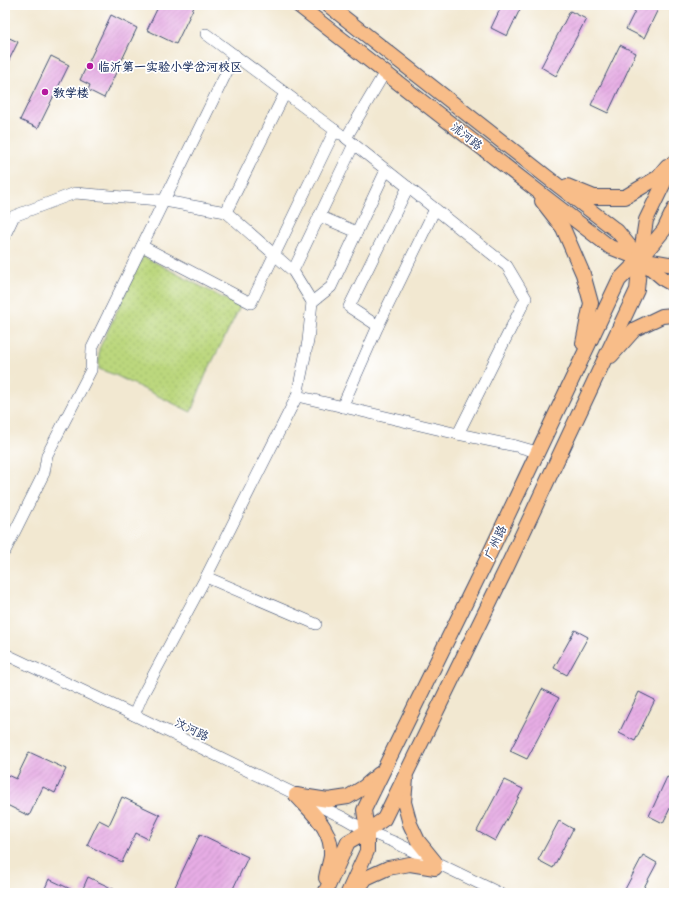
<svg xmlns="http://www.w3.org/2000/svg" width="679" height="898" font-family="Delius,'LXGW WenKai TC',sans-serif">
  <defs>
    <pattern id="park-dots" width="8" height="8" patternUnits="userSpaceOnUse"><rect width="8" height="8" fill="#bbd77d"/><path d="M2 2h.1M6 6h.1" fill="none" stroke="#a0b96e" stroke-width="1.8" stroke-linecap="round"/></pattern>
    <pattern id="building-hatch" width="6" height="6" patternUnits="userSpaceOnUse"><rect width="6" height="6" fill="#e6ace4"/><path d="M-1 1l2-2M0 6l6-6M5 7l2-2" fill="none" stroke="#c594c6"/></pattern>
  </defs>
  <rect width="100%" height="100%" fill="#fff"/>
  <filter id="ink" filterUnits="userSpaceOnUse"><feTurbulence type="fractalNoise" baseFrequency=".025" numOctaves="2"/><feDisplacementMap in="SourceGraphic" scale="8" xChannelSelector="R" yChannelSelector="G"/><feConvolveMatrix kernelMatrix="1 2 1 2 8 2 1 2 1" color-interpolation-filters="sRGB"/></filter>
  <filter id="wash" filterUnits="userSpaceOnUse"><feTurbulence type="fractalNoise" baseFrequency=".012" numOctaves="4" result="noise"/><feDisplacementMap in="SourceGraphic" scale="16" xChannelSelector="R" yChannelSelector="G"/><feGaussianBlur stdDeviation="0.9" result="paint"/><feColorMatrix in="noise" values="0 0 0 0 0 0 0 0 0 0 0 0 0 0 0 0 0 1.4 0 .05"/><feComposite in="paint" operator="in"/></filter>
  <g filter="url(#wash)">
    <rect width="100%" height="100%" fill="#f2e8d1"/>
    <path fill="url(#park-dots)" stroke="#6b836e" d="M143,256L240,307L206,374L191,412L115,375L99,369V349Z"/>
    <g id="blocks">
      <g fill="url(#building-hatch)">
        <path d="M159,5H195L176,44L147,30Z"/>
        <path d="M502,5H522L507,36L491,28Z"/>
        <path d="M638,5H660L644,38L626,29Z"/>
        <path d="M570,11L586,19L556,76L541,67Z"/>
        <path d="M111,15L137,28L104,98L88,90L90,85L80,80Z"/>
        <path d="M5,36L18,42L5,68Z"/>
        <path d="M620,45L636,53L608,113L591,105Z"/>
        <path d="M51,56L69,65L38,128L20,120Z"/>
        <path d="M575,630L588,637L567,675L554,668Z"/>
        <path d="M542,689L559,698L527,759L510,751Z"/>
        <path d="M639,692L655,700L635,741L619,733Z"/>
        <path d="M29,752L66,769L55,793L43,787L29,816L5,804V774L16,779Z"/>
        <path d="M667,777L674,780V800L663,823L649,816Z"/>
        <path d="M504,780L523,789L495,841L477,831Z"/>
        <path d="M122,797L160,815L148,839L136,833L122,862L87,845L99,820L109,825Z"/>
        <path d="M559,821L573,829L553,868L538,860Z"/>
        <path d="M200,834L248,857L231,893H172Z"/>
        <path d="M643,855L657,863L641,893H623Z"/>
        <path d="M88,877L122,893H81Z"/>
        <path d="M49,879L79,893H43Z"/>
      </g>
    </g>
  </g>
  <g filter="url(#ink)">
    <use href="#blocks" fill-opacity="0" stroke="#3b4b6f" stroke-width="1"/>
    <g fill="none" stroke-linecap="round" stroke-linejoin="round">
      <defs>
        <g id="minor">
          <path d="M206,34L340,134"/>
          <path d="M385,72L346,138L507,266L526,298L458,434"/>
          <path d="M226,212L285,93"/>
          <path d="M319,216L357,232"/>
          <path d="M5,235L14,216L75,193L159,200L226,212L293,271L312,302L308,341L297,396L458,434L516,446L537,452"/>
          <path d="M142,246L251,303L335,130"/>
          <path d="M293,271L354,144"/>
          <path d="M312,302L331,287L386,170"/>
          <path d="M378,326L349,307L408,187"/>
          <path d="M342,407L378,326L435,209"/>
          <path d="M5,551L44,473L47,455L91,370L92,348L235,55"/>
          <path d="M206,577L316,624"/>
          <path d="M5,654L134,715L344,818L367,831L394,842L499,893"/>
          <path d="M134,715L142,696L206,577L297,396"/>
        </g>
        <g id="major">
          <path d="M298,5L531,186L610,247L640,259L674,265"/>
          <path d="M328,5L547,177L617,231L640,259L665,280L674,285"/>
          <path d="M567,186L594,197H625L657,178L667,166"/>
          <path d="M542,201L563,228L583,274L591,303L583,343"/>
          <path d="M611,356L635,329L662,316L674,315"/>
          <path d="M406,779L404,802L410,824L418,841L435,862"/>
          <path d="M296,795C312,813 333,829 331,856C330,863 327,871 326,878"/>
          <path d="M296,795L328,800L348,797L364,787L379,774"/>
          <path d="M325,893L348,842L367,831L384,819L507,567L637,290L640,259L646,220L674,162"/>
          <path d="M348,893L367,851V831L364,810L488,557L619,280L640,259L664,230L674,209"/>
          <path d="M355,893L366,878L388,868L410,864L435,868"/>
        </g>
      </defs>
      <use href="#minor" stroke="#3b4b6f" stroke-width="12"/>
      <use href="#major" stroke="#3b4b6f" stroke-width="16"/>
      <use href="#minor" stroke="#fff" stroke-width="11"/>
      <use href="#major" stroke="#f8bd89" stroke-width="14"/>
    </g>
  </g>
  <g fill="#b5179e" stroke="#fff" stroke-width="1.5">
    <circle cx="90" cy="66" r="4"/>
    <circle cx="45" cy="92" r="4"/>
  </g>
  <g text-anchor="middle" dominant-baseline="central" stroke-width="3.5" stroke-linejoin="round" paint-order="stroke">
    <g font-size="12" font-weight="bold" fill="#1b2f5e" stroke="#fff" text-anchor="start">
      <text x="98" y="66">临沂第一实验小学岔河校区</text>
      <text x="53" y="92">教学楼</text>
    </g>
    <g font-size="12" fill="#1b2f5e" stroke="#fff">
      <text transform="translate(467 136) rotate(38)">沭河路</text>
      <text transform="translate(495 542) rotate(-65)">广州路</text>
      <text transform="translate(192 729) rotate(26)">汶河路</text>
    </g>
  </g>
  <rect width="679" height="898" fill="none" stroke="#fff" stroke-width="20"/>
</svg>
